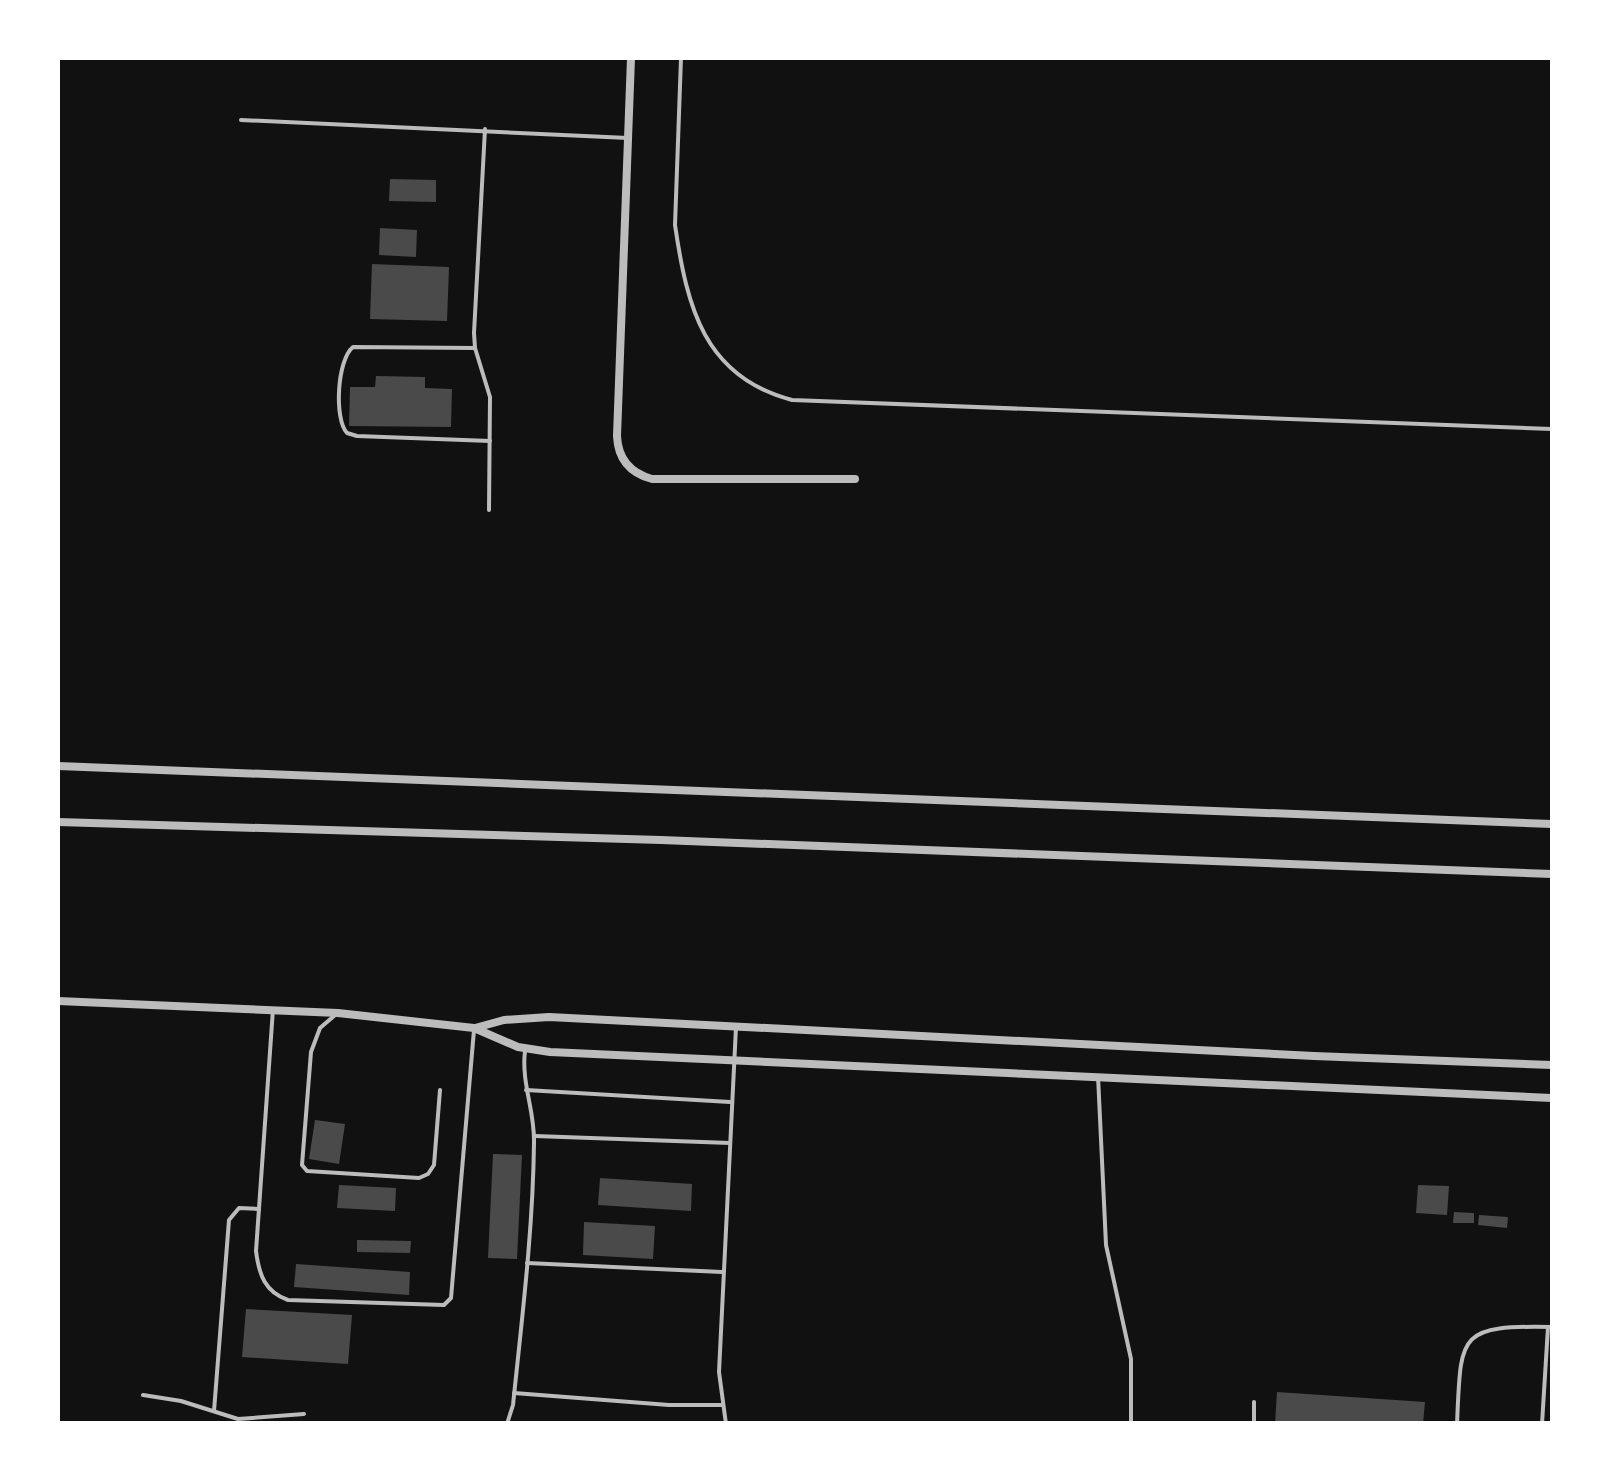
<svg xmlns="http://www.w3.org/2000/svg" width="1610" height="1481" font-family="Signika,sans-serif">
  <rect width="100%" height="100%" fill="#111"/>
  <g fill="#4a4a4a">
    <path d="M390,179L436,180V202L389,201Z"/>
    <path d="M380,228L417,230L416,257L379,255Z"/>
    <path d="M372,264L449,267L447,321L370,319Z"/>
    <path d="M376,376L425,377V388L452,389L451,427L349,426L350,387H375Z"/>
    <path d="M315,1120L345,1124L339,1164L309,1159Z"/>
    <path d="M493,1154L522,1155L517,1259L488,1258Z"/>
    <path d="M600,1178L692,1184L691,1211L598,1205Z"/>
    <path d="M339,1185L396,1188L395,1211L337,1208Z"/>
    <path d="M1418,1185L1449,1186L1447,1215L1416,1213Z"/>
    <path d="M1454,1212L1474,1213V1223H1453Z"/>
    <path d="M1479,1215L1508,1217L1507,1228L1478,1225Z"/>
    <path d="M584,1222L655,1226L653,1259L583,1255Z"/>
    <path d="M357,1240L411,1241L410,1253L357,1252Z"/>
    <path d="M296,1264L410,1272L409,1295L294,1287Z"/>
    <path d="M246,1309L352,1315L348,1364L242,1357Z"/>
    <path d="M1277,1392L1425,1402L1423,1424H1275Z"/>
  </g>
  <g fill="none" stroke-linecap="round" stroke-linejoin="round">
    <g stroke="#bcbcbc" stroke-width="4">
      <path d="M681,58L675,225C687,307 704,377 792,400L1552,429"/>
      <path d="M241,120L628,138"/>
      <path d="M485,129L474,333L475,348L490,397L489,510"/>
      <path d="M475,348L353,347C337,360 334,419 347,433L357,436L490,441"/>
      <path d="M273,1009L256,1251C259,1275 265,1292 288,1300L444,1305L451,1298L474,1030"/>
      <path d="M334,1016L320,1028L311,1052L302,1165L307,1171L419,1178L428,1174L434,1165L440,1090"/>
      <path d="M1098,1076L1106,1245L1131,1359V1424"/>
      <path d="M526,1090L730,1102"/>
      <path d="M535,1136L730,1143"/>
      <path d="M527,1263L722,1272"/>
      <path d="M514,1393L669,1405H722"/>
      <path d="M143,1395L181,1401L238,1419L304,1414"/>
      <path d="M214,1411L229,1220L239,1208L259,1209"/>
      <path d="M507,1424L513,1405C522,1318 533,1230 534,1143C535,1111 521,1083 525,1051"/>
      <path d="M726,1424L719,1372L736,1027"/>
      <path d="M1254,1424V1402"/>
      <path d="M1457,1424C1461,1334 1457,1325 1552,1327"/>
      <path d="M1542,1424L1548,1327"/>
    </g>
    <g stroke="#bcbcbc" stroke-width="8">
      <path d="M631,58L617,436C618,459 630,473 652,479H855"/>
      <path d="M58,766L1552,824"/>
      <path d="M58,822L661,840L1552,874"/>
      <path d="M58,1001L338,1013L474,1028L518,1047L550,1052L1552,1098"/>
      <path d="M475,1028L504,1020L549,1017L1314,1056L1552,1065"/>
    </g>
  </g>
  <rect width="1610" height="1481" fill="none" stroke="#ffffff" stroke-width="120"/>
</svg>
